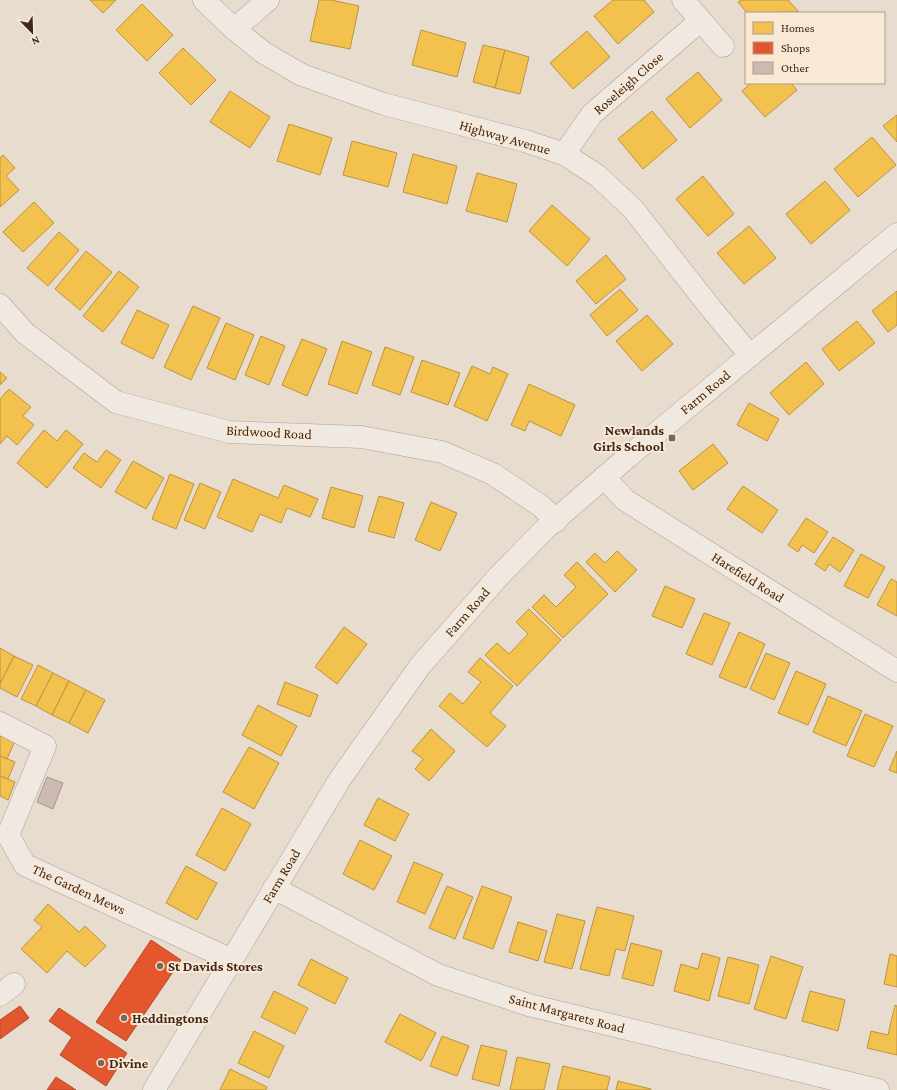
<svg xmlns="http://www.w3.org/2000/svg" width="897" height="1090" font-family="'Crimson Pro',serif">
  <rect width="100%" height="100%" fill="#e8dcce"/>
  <g fill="#f2c14e" stroke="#bc9340">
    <path d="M90,0H116L103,13Z"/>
    <path d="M319,0H331L359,6L350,49L310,41Z"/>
    <path d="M613,0H644L654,12L618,44L594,16Z"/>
    <path d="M741,0H788L799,12L747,13L738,2Z"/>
    <path d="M142,4L173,35L147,61L116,30Z"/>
    <path d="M421,30L466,43L457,77L412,65Z"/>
    <path d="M587,31L610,57L573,89L550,63Z"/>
    <path d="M483,45L505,50L495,88L473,82Z"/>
    <path d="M183,48L216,80L191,105L159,73Z"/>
    <path d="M505,50L529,57L520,94L495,88Z"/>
    <path d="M698,72L722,100L690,128L666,99Z"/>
    <path d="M751,83H791L797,90L765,117L742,91Z"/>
    <path d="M230,91L270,117L250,148L210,122Z"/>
    <path d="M652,111L677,140L643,169L618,139Z"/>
    <path d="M897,115V142L883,126Z"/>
    <path d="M289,124L332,138L320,175L277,161Z"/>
    <path d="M872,137L896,165L858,197L834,169Z"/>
    <path d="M352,141L397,153L388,187L343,175Z"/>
    <path d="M413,154L457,166L447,204L403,192Z"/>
    <path d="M3,155L15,168L6,176L19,190L0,207V158Z"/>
    <path d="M477,173L517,184L507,222L466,211Z"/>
    <path d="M703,176L734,214L708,236L676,199Z"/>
    <path d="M825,181L850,210L811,244L786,214Z"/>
    <path d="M34,202L54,223L23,252L3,232Z"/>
    <path d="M552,205L590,239L567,266L529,231Z"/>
    <path d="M749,226L776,258L744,284L717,253Z"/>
    <path d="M59,232L79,250L48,286L27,268Z"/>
    <path d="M86,251L112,272L80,310L55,289Z"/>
    <path d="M606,255L626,279L596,304L576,281Z"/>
    <path d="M119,271L139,287L103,332L83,316Z"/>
    <path d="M620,289L638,310L607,336L590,315Z"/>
    <path d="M897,291V325L888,332L872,311Z"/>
    <path d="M193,306L220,318L191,380L164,367Z"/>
    <path d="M137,310L169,325L153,359L121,343Z"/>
    <path d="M647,315L673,344L642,371L616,341Z"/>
    <path d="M857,321L875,343L839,371L822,349Z"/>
    <path d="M226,323L254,335L235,380L207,368Z"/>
    <path d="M261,336L285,346L269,385L245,375Z"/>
    <path d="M302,339L327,349L307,396L282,385Z"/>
    <path d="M342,341L372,352L357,394L328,384Z"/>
    <path d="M385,347L414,357L400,395L372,385Z"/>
    <path d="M422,360L460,373L448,405L411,392Z"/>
    <path d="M806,362L824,384L789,415L770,393Z"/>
    <path d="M472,366L490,374L493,367L508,374L487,421L454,406Z"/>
    <path d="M0,372L7,378L0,385Z"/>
    <path d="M529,384L575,405L561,436L529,421L525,431L511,425Z"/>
    <path d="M9,389L31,407L23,416L34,425L17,445L7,436L0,444V399Z"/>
    <path d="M749,403L779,419L767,441L737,425Z"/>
    <path d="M44,430L57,441L66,430L83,444L47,488L17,463Z"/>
    <path d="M713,444L728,463L693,490L679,471Z"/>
    <path d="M106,450L121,460L101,488L73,468L84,453L97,462Z"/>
    <path d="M133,461L164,478L146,509L115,492Z"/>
    <path d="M170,474L194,484L176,529L152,519Z"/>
    <path d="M233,479L278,498L284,485L318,499L310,517L287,508L281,523L260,514L252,532L217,517Z"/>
    <path d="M200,483L221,492L205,529L184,520Z"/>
    <path d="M743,486L778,510L762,533L727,509Z"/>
    <path d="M331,487L363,496L354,528L322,518Z"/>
    <path d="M379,496L404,503L394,538L368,531Z"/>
    <path d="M431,502L457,513L440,551L415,540Z"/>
    <path d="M806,518L828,532L814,553L802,545L798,552L788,545Z"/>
    <path d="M833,537L854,550L840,572L829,564L825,571L815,564Z"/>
    <path d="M617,551L637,570L615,592L586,562L595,553L605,563Z"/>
    <path d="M861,554L885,567L868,598L844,586Z"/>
    <path d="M577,562L608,594L563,638L532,607L544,595L556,607L576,587L564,575Z"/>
    <path d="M891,579L897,582V616L877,605Z"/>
    <path d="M665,586L695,599L682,628L652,616Z"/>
    <path d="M529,609L561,640L517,686L485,655L497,643L509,654L528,634L516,622Z"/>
    <path d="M704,613L730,623L712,665L686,654Z"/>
    <path d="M344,627L367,644L337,684L315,667Z"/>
    <path d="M739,632L765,644L746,688L719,677Z"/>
    <path d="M0,648L14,656L0,684Z"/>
    <path d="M766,653L790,663L774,700L750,689Z"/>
    <path d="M14,656L33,665L17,697L0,688V684Z"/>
    <path d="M480,658L513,686L490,713L506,726L487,747L439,706L450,693L463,704L481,682L468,672Z"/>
    <path d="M38,665L53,673L36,706L21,699Z"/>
    <path d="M796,671L826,684L808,725L778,713Z"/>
    <path d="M53,673L69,681L52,715L36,706Z"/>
    <path d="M69,681L86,690L69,723L52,715Z"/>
    <path d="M285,682L318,695L310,717L277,704Z"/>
    <path d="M86,690L105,700L88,733L69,723Z"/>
    <path d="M828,696L862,711L846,746L813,732Z"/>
    <path d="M258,705L297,726L281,756L242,735Z"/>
    <path d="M865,714L893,726L874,767L847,756Z"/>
    <path d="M431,729L455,751L429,781L415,769L423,759L412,751Z"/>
    <path d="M0,735L15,741L7,759L0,756Z"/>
    <path d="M249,747L279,763L254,809L223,792Z"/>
    <path d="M897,751V773L889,770Z"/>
    <path d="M0,756L15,762L8,779L0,776Z"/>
    <path d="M0,776L15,782L8,800L0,796Z"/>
    <path d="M378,798L409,814L395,841L364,825Z"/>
    <path d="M222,808L251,824L225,871L196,855Z"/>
    <path d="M360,840L392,856L374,890L343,874Z"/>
    <path d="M414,862L443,874L425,914L397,902Z"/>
    <path d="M186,866L217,883L197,920L166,903Z"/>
    <path d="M447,886L473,897L455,939L429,928Z"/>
    <path d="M482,886L512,897L493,949L463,938Z"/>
    <path d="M48,904L79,932L85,926L106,946L85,967L67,951L47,973L21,949L42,927L34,920Z"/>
    <path d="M597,907L634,916L625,951L616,949L609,976L580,969Z"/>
    <path d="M557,914L585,921L572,969L544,962Z"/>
    <path d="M518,922L547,931L538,961L509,952Z"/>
    <path d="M631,943L662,951L653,986L622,978Z"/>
    <path d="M702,953L720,958L709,1001L674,991L681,964L698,969Z"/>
    <path d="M890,954L897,956V987L884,984Z"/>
    <path d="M771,956L803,967L786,1019L754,1009Z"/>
    <path d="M728,957L759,965L749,1004L718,996Z"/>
    <path d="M311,959L348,978L335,1004L298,985Z"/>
    <path d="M274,991L308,1008L295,1034L261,1017Z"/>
    <path d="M810,991L845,1000L838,1031L802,1021Z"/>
    <path d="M895,1005L897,1006V1055L867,1048L871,1031L888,1035Z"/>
    <path d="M400,1014L436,1033L421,1061L385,1042Z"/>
    <path d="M254,1031L284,1046L269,1078L238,1063Z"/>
    <path d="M442,1036L469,1046L457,1076L430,1066Z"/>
    <path d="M481,1045L507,1051L499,1086L472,1079Z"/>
    <path d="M517,1057L550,1064L544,1090H510Z"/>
    <path d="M563,1066L610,1077L607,1090H557Z"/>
    <path d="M230,1069L267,1087L266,1090H220Z"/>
    <path d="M618,1081L651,1089V1090H616Z"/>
  </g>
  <g fill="#e4572e" stroke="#b24929">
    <path d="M151,940L181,960L126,1041L96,1022Z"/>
    <path d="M20,1006L29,1018L0,1039V1020Z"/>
    <path d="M59,1008L127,1053L106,1086L60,1055L72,1037L49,1021Z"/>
    <path d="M56,1077L76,1090H47Z"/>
  </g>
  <path fill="#ccb9af" stroke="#a9978d" d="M47,777L63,783L53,809L37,802Z"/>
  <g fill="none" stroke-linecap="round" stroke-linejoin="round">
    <defs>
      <g id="minor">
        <path d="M204,0L234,29L264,53L302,75L384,104L525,141L564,154L598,176L633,209L713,311L750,355"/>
        <path d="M683,0L723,46"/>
        <path d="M234,29L268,0"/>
        <path d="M564,154L592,114L700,21"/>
        <path d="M0,305L25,333L116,402L229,432L361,437L442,452L493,474L541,506L556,521"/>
        <path d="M604,477L625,500L897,671"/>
        <path d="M0,723L45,746L8,835L25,865L232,960"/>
        <path d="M274,888L438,975L529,1005L878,1090"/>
        <path d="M0,995L14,984"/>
        <path d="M154,1090L340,779L420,666L499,576L547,527L630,455L897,234"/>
      </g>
    </defs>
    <use href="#minor" stroke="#ada197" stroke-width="23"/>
    <use href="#minor" stroke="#efe9e1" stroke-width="22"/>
  </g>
  <g fill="#7a675c" stroke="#f9e9d4" stroke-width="1.5">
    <rect x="668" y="434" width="8" height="8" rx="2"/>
    <circle cx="160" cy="966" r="4"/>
    <circle cx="124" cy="1018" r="4"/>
    <circle cx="101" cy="1063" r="4"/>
  </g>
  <g text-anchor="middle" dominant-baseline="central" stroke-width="4" stroke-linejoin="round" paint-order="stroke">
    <g font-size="14" fill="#3e281e" stroke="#f9e9d4">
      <text transform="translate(628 83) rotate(-41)">Roseleigh Close</text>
      <text transform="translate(505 137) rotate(16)">Highway Avenue</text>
      <text transform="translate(705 392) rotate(-40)">Farm Road</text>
      <text transform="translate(269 432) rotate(3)">Birdwood Road</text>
      <text transform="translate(748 577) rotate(32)">Harefield Road</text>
      <text transform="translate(467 612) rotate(-49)">Farm Road</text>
      <text transform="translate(281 876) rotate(-59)">Farm Road</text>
      <text transform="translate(79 889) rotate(25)">The Garden Mews</text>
      <text transform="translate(567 1013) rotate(15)">Saint Margarets Road</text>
    </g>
    <g font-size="14" font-weight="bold" fill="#3e281e" stroke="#f9e9d4" text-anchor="start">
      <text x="664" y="430" text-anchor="end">Newlands<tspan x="664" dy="16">Girls School</tspan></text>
      <text x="168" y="966">St Davids Stores</text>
      <text x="132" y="1018">Heddingtons</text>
      <text x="109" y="1063">Divine</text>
    </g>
  </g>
  <rect x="745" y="12" width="140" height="72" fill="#f9e9d4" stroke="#ae9c8b"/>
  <rect x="753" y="22" width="20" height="12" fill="#f2c14e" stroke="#ae9c8b"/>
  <text x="781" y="32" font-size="12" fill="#3e281e">Homes</text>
  <rect x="753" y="42" width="20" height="12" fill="#e4572e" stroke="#ae9c8b"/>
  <text x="781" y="52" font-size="12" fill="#3e281e">Shops</text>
  <rect x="753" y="62" width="20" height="12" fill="#ccb9af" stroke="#ae9c8b"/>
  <text x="781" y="72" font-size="12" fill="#3e281e">Other</text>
  <g transform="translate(32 32) rotate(157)" stroke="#f9e9d4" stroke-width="3" paint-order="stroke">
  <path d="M0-3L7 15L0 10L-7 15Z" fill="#3e281e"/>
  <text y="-6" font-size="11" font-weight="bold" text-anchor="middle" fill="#3e281e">N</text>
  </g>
</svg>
